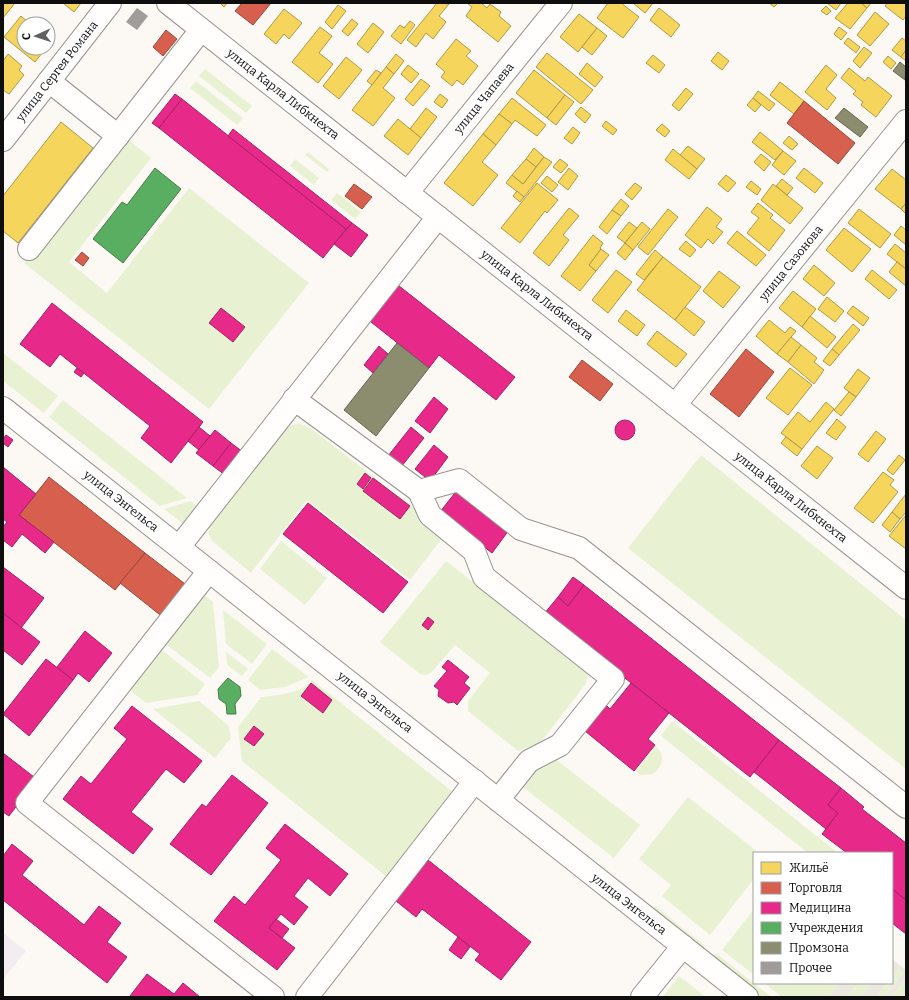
<svg xmlns="http://www.w3.org/2000/svg" width="909" height="1000" font-family="Bitter,serif">
  <rect width="100%" height="100%" fill="#fcf9f4"/>
  <path fill="#f3ecf0" d="M3,933L26,951L3,979Z"/>
  <g fill="#e8f2d2">
    <path d="M205,69L252,106L246,113L199,76Z"/>
    <path d="M196,81L243,118L237,125L190,88Z"/>
    <path d="M124,136L151,158L69,262L107,293L189,188L309,283L209,409L24,263Z"/>
    <path d="M308,152L329,169L327,172L305,155Z"/>
    <path d="M295,159L319,178L314,185L290,166Z"/>
    <path d="M337,193L361,212L355,219L331,200Z"/>
    <path d="M3,353L58,396L44,413L3,381Z"/>
    <path d="M63,400L187,498L160,506L49,417Z"/>
    <path d="M299,424L309,427L446,533L410,580L307,500L251,573L212,541L208,533L210,527L283,431L292,425Z"/>
    <path d="M701,455L906,620V769L628,548Z"/>
    <path d="M191,501L200,508L186,526L164,509Z"/>
    <path d="M281,541L327,578L305,605L260,569Z"/>
    <path d="M446,561L586,669L588,676L585,685L541,742L518,751L468,711V701L490,673L455,645L431,673L426,675L420,674L380,642Z"/>
    <path d="M202,593L213,602L219,667L210,678L163,642Z"/>
    <path d="M223,610L267,644L252,664L226,644Z"/>
    <path d="M159,648L205,684L197,695L146,703L127,688Z"/>
    <path d="M272,649L309,677L285,687L260,690L248,680Z"/>
    <path d="M226,652L248,669L242,676L227,665Z"/>
    <path d="M312,680L453,792L387,877L242,761L238,727L261,697C278,695 301,694 312,680Z"/>
    <path d="M199,701L229,726L231,738L215,758L153,709Z"/>
    <path d="M672,721L838,853H808L661,736Z"/>
    <path d="M655,746C666,754 663,767 653,774L641,775L636,771Z"/>
    <path d="M554,758L640,825L614,858L519,784L532,767Z"/>
    <path d="M688,797L759,853H754V879L710,935L662,896L671,885L639,859Z"/>
    <path d="M655,906L705,946L699,953L649,914Z"/>
    <path d="M754,909V975L722,950Z"/>
    <path d="M716,953L771,997H755L710,961Z"/>
    <path d="M898,969L903,973L884,997H876L887,983H892V976Z"/>
    <path d="M679,976L706,997H663Z"/>
    <path d="M906,978V997H891Z"/>
    <path d="M764,983H840L829,997H782Z"/>
    <path d="M858,983H871L860,997H847Z"/>
  </g>
  <g fill="#ece7df">
    <path d="M892,959L906,970V978L891,997H884L903,973L898,969L892,976Z"/>
    <path d="M840,983H858L847,997H829Z"/>
    <path d="M871,983H887L876,997H860Z"/>
  </g>
  <g fill="#f6d55c" stroke="#b09945">
    <path d="M3,3H15L3,18Z"/>
    <path d="M63,3H81L74,12Z"/>
    <path d="M220,3H227L224,7Z"/>
    <path d="M437,3L449,4L439,16L446,22L433,39L426,33L416,47L407,40Z"/>
    <path d="M467,3H481L487,8L490,4L501,12L499,16L511,26L498,42L466,16L472,7Z"/>
    <path d="M608,3H621L639,17L623,38L597,18Z"/>
    <path d="M633,3H653L645,13Z"/>
    <path d="M769,3H778L774,7Z"/>
    <path d="M827,3H841L836,10Z"/>
    <path d="M848,3H861L867,8L850,29L835,18Z"/>
    <path d="M861,3H871L867,8Z"/>
    <path d="M887,3H906V16L903,20L885,6Z"/>
    <path d="M338,5L346,11L332,29L325,22Z"/>
    <path d="M826,6L831,11L827,15L821,11Z"/>
    <path d="M659,8L680,25L671,37L650,20Z"/>
    <path d="M284,9L302,23L289,39L284,34L276,44L264,34Z"/>
    <path d="M875,12L889,24L870,46L857,35Z"/>
    <path d="M579,14L597,28L578,52L560,37Z"/>
    <path d="M21,16L30,24H24V48H46L35,62L4,37Z"/>
    <path d="M352,19L358,24L348,36L342,31Z"/>
    <path d="M410,21L415,25L401,44L391,36L400,25L404,28Z"/>
    <path d="M373,23L384,32L368,53L357,44Z"/>
    <path d="M320,27L332,36L319,53L333,64L318,83L292,62Z"/>
    <path d="M839,27L847,33L841,40L834,34Z"/>
    <path d="M597,28L607,36L592,55L582,47Z"/>
    <path d="M848,38L860,47L856,53L844,43Z"/>
    <path d="M902,38L906,41V50L901,57L892,50Z"/>
    <path d="M456,39L471,51L466,56L478,66L463,85L457,80L452,86L441,77L445,72L436,64Z"/>
    <path d="M864,47L872,53L860,68L853,61Z"/>
    <path d="M906,50V61L901,57Z"/>
    <path d="M718,52L729,61L722,70L711,61Z"/>
    <path d="M547,53L593,90L581,104L536,67Z"/>
    <path d="M8,54L22,66L19,70L24,75L9,94L3,90V61Z"/>
    <path d="M396,54L404,61L394,74L386,67Z"/>
    <path d="M653,55L665,65L659,73L646,63Z"/>
    <path d="M888,56L896,63L891,69L883,62Z"/>
    <path d="M346,57L362,70L339,99L323,86Z"/>
    <path d="M587,63L603,77L595,87L579,74Z"/>
    <path d="M408,65L419,74L411,83L401,74Z"/>
    <path d="M826,65L837,75L826,89L836,98L827,110L805,92Z"/>
    <path d="M386,67L394,74L383,88L395,98L373,126L352,110Z"/>
    <path d="M849,68L865,81L868,77L892,96L876,117L861,105L863,102L853,94L856,91L841,78Z"/>
    <path d="M376,70L381,73L372,85L367,81Z"/>
    <path d="M534,70L565,95L547,118L516,93Z"/>
    <path d="M421,79L430,86L413,106L405,99Z"/>
    <path d="M780,82L804,101L794,114L770,95Z"/>
    <path d="M686,88L693,94L679,111L672,105Z"/>
    <path d="M758,91L775,104L769,111L753,98Z"/>
    <path d="M440,94L448,100L442,108L434,102Z"/>
    <path d="M565,95L574,102L556,125L547,118Z"/>
    <path d="M512,98L546,125L537,136L515,120L512,124L499,114Z"/>
    <path d="M753,98L761,105L755,112L747,105Z"/>
    <path d="M581,107L591,115L585,123L575,114Z"/>
    <path d="M426,108L437,117L421,138L410,129Z"/>
    <path d="M499,114L512,124L496,145L483,134Z"/>
    <path d="M398,119L421,138L408,155L384,136Z"/>
    <path d="M606,121L617,130L613,135L602,126Z"/>
    <path d="M61,122L93,148L18,243L3,231V196Z"/>
    <path d="M662,124L670,131L665,137L656,130Z"/>
    <path d="M573,127L580,133L572,144L564,138Z"/>
    <path d="M760,132L783,151L775,160L752,142Z"/>
    <path d="M483,134L496,145L482,162L498,175L473,206L444,183Z"/>
    <path d="M789,136L798,144L792,150L783,143Z"/>
    <path d="M688,146L705,159L697,169L680,155Z"/>
    <path d="M534,148L544,157L536,167L526,159Z"/>
    <path d="M673,149L697,169L689,179L665,160Z"/>
    <path d="M783,151L796,161L784,175L772,165Z"/>
    <path d="M761,154L771,162L764,171L754,162Z"/>
    <path d="M544,157L552,162L524,197L506,183L512,175L523,184Z"/>
    <path d="M526,159L536,167L523,184L512,175Z"/>
    <path d="M560,159L568,165L561,173L553,167Z"/>
    <path d="M569,168L578,176L568,190L558,182Z"/>
    <path d="M804,168L823,183L815,193L796,178Z"/>
    <path d="M892,169L906,180V203L901,209L875,189Z"/>
    <path d="M726,175L736,183L728,192L718,184Z"/>
    <path d="M547,176L558,185L552,192L541,183Z"/>
    <path d="M782,179L793,188L787,195L776,186Z"/>
    <path d="M751,181L761,189L757,195L746,187Z"/>
    <path d="M537,183L558,200L547,213L545,211L520,243L501,228Z"/>
    <path d="M635,183L642,188L632,200L625,194Z"/>
    <path d="M773,184L803,208L790,224L761,200Z"/>
    <path d="M517,191L524,197L520,202L513,196Z"/>
    <path d="M621,199L629,206L621,216L612,210Z"/>
    <path d="M758,203L773,215L770,218L785,230L769,251L747,233L759,218L751,212Z"/>
    <path d="M906,203V214L901,209Z"/>
    <path d="M707,207L722,219L716,227L723,232L713,244L708,239L701,248L685,235Z"/>
    <path d="M569,208L579,216L563,235L569,240L549,266L533,253Z"/>
    <path d="M668,209L678,217L648,255L638,247Z"/>
    <path d="M859,209L891,234L880,248L848,223Z"/>
    <path d="M612,210L621,216L607,234L599,227Z"/>
    <path d="M629,222L637,228L625,243L617,237Z"/>
    <path d="M642,222L650,229L633,250L625,243Z"/>
    <path d="M901,226L906,230V245L894,235Z"/>
    <path d="M844,228L871,249L852,272L826,250Z"/>
    <path d="M737,231L766,255L756,266L727,243Z"/>
    <path d="M593,235L603,243L600,248L601,249L589,265L596,271L580,291L561,276Z"/>
    <path d="M686,241L696,250L690,257L679,249Z"/>
    <path d="M625,243L633,250L625,260L617,253Z"/>
    <path d="M895,244L906,253V269L887,254Z"/>
    <path d="M601,249L609,255L596,271L589,265Z"/>
    <path d="M655,250L663,257L644,280L636,274Z"/>
    <path d="M663,257L701,287L675,320L637,290Z"/>
    <path d="M897,262L906,269V286L889,272Z"/>
    <path d="M814,265L835,283L824,296L803,279Z"/>
    <path d="M616,270L632,282L608,313L592,300Z"/>
    <path d="M872,270L897,290L889,299L865,279Z"/>
    <path d="M719,271L740,287L723,308L703,291Z"/>
    <path d="M793,291L816,309L802,327L779,308Z"/>
    <path d="M827,297L844,311L835,322L818,309Z"/>
    <path d="M853,306L869,318L863,326L847,313Z"/>
    <path d="M685,307L705,322L694,336L675,320Z"/>
    <path d="M626,310L645,325L637,336L618,321Z"/>
    <path d="M810,316L836,337L827,348L802,327Z"/>
    <path d="M769,320L785,333L790,327L796,331L777,354L756,336Z"/>
    <path d="M853,324L860,330L839,355L832,349Z"/>
    <path d="M657,331L687,354L676,367L647,344Z"/>
    <path d="M791,337L801,345L788,362L777,354Z"/>
    <path d="M801,345L817,358L814,362L824,370L814,384L788,362Z"/>
    <path d="M832,349L839,355L830,366L823,361Z"/>
    <path d="M790,368L812,385L788,415L766,398Z"/>
    <path d="M858,369L870,378L856,397L844,388Z"/>
    <path d="M849,392L856,397L841,416L834,410Z"/>
    <path d="M826,402L834,409L802,449L781,433L798,412L810,422Z"/>
    <path d="M837,419L846,427L836,440L826,433Z"/>
    <path d="M876,431L886,439L868,462L858,454Z"/>
    <path d="M786,437L802,449L797,456L781,443Z"/>
    <path d="M817,446L833,458L817,479L801,466Z"/>
    <path d="M899,455L905,460L893,475L887,470Z"/>
    <path d="M883,472L894,480L890,485L898,492L873,523L854,508Z"/>
    <path d="M906,494V512L900,519L892,512Z"/>
    <path d="M892,512L900,519L890,532L882,525Z"/>
    <path d="M906,515V549L889,536Z"/>
  </g>
  <g fill="#d6604d" stroke="#9a473a">
    <path d="M242,3H271L253,25L235,11Z"/>
    <path d="M166,30L177,39L163,56L153,47Z"/>
    <path d="M804,101L855,143L838,164L787,123Z"/>
    <path d="M354,184L372,197L362,209L345,196Z"/>
    <path d="M82,252L89,258L83,266L75,260Z"/>
    <path d="M746,349L774,372L739,417L710,394Z"/>
    <path d="M582,360L613,384L600,401L569,377Z"/>
    <path d="M49,477L145,553L115,590L19,515Z"/>
    <path d="M145,553L189,587L164,618L120,583Z"/>
  </g>
  <g fill="#e7298a" stroke="#a62165">
    <path d="M175,94L182,99L159,128L152,123Z"/>
    <path d="M182,99L346,229L323,258L159,128Z"/>
    <path d="M233,129L352,223L346,229L228,136Z"/>
    <path d="M352,223L368,235L351,257L334,244Z"/>
    <path d="M394,282L515,377L496,400L439,355L429,368L366,318Z"/>
    <path d="M52,303L203,422L171,463L141,438L150,426L60,354L50,367L20,344Z"/>
    <path d="M221,308L245,327L233,342L209,323Z"/>
    <path d="M379,346L388,354L373,373L364,365Z"/>
    <path d="M77,368L84,373L81,377L74,372Z"/>
    <path d="M434,397L448,409L430,433L415,421Z"/>
    <circle cx="625" cy="430" r="10"/>
    <path d="M199,427L210,436L199,450L188,441Z"/>
    <path d="M411,427L424,438L401,467L388,456Z"/>
    <path d="M215,430L231,443L213,466L196,453Z"/>
    <path d="M6,435L13,440L8,447L3,443V439Z"/>
    <path d="M231,443L243,452L225,475L213,466Z"/>
    <path d="M434,445L448,457L430,481L415,469Z"/>
    <path d="M3,467L36,494L19,515L54,542L45,553L22,534L12,547L3,540V527L7,522L3,519Z"/>
    <path d="M365,473L371,478L363,489L357,484Z"/>
    <path d="M373,478L410,506L400,519L363,491Z"/>
    <path d="M458,489L509,530L492,553L440,512Z"/>
    <path d="M308,503L408,582L383,613L283,534Z"/>
    <path d="M3,567L44,598L21,628L3,613Z"/>
    <path d="M573,577L584,585L568,606L558,597Z"/>
    <path d="M584,585L779,740L750,777L544,614L558,597L568,606Z"/>
    <path d="M3,613L40,642L22,665L3,650Z"/>
    <path d="M428,617L434,622L428,630L422,625Z"/>
    <path d="M85,631L112,653L89,682L78,673L73,680L57,667Z"/>
    <path d="M46,659L73,680L29,736L3,714Z"/>
    <path d="M448,660L469,677L464,683L470,688L457,705L454,702L448,703L438,696L439,690L434,686L447,671L442,667Z"/>
    <path d="M311,683L332,700L323,713L301,696Z"/>
    <path d="M631,683L669,713L648,739L655,745L634,771L585,731L606,705L610,709Z"/>
    <path d="M132,706L202,761L184,783L166,769L131,812L153,829L133,854L63,799L81,776L91,784L127,739L114,728Z"/>
    <path d="M254,726L264,734L254,746L244,739Z"/>
    <path d="M779,740L841,788L828,805L838,813L826,829L754,772Z"/>
    <path d="M3,753L34,777L30,788L9,816L3,812Z"/>
    <path d="M232,775L268,803L211,875L170,844L202,804L206,807Z"/>
    <path d="M841,788L864,807L862,809L906,843V900L892,889V853H847L822,834L838,813L828,805Z"/>
    <path d="M285,824L348,874L330,896L308,878L294,896L308,907L294,925L281,914L269,928L295,948L277,970L214,921L234,896L245,905L281,860L266,848Z"/>
    <path d="M12,844L33,861L22,875L84,925L99,906L121,923L107,942L127,957L107,983L3,900V856Z"/>
    <path d="M428,860L531,942L501,980L475,960L480,954L422,909L416,917L396,901Z"/>
    <path d="M892,889L906,900V934L892,923Z"/>
    <path d="M276,919L289,929L282,938L269,928Z"/>
    <path d="M458,937L470,947L461,959L449,950Z"/>
    <path d="M147,974L174,994L183,983L200,997H132L130,996Z"/>
  </g>
  <g fill="#5aae61" stroke="#437e48">
    <path d="M155,168L181,189L123,263L93,239L122,202L127,205Z"/>
    <path d="M228,678L240,687L241,696L235,704L236,714H227L226,704L219,699L218,689Z"/>
  </g>
  <g fill="#8c8c6e" stroke="#666651">
    <path d="M900,62L906,67L905,80L893,71Z"/>
    <path d="M844,108L868,127L860,137L835,118Z"/>
    <path d="M397,343L429,368L376,436L344,410Z"/>
  </g>
  <path fill="#9f9c99" d="M137,8L148,16L137,30L126,22Z"/>
  <g fill="none" stroke-linecap="round" stroke-linejoin="round">
    <defs>
      <g id="minor">
        <path d="M168,3L906,588"/>
        <path d="M49,81L118,136"/>
        <path d="M3,140L110,3"/>
        <path d="M407,193L561,3"/>
        <path d="M29,249L201,30"/>
        <path d="M294,399L419,491L459,480L521,529L579,548L906,807"/>
        <path d="M675,405L906,121"/>
        <path d="M3,408L747,997"/>
        <path d="M419,491L430,515L474,551L484,577L613,679L560,745L529,761L498,800"/>
        <path d="M179,547L438,217"/>
        <path d="M209,571L27,803L273,997"/>
        <path d="M307,997L475,781"/>
        <path d="M642,997L683,946"/>
      </g>
    </defs>
    <use href="#minor" stroke="#959492" stroke-width="24"/>
    <use href="#minor" stroke="#fffefd" stroke-width="22"/>
  </g>
  <g text-anchor="middle" dominant-baseline="central" stroke-width="4" stroke-linejoin="round" paint-order="stroke">
    <g font-size="12" fill="#0e0e0e" stroke="#fff">
      <text transform="translate(57 71) rotate(-52)">улица Сергея Романа</text>
      <text transform="translate(283 94) rotate(38)">улица Карла Либкнехта</text>
      <text transform="translate(484 98) rotate(-51)">улица Чапаева</text>
      <text transform="translate(791 263) rotate(-51)">улица Сазонова</text>
      <text transform="translate(537 295) rotate(38)">улица Карла Либкнехта</text>
      <text transform="translate(791 497) rotate(38)">улица Карла Либкнехта</text>
      <text transform="translate(121 501) rotate(38)">улица Энгельса</text>
      <text transform="translate(375 702) rotate(38)">улица Энгельса</text>
      <text transform="translate(629 904) rotate(38)">улица Энгельса</text>
    </g>
  </g>
  <rect width="909" height="1000" fill="none" stroke="#0e0e0e" stroke-width="8"/>
  <rect x="753" y="852" width="140" height="132" fill="#ffffff" stroke="#9f9f9f"/>
  <rect x="761" y="862" width="20" height="12" fill="#f6d55c" stroke="#9f9f9f"/>
  <text x="789" y="872" font-size="12" fill="#0e0e0e">Жильё</text>
  <rect x="761" y="882" width="20" height="12" fill="#d6604d" stroke="#9f9f9f"/>
  <text x="789" y="892" font-size="12" fill="#0e0e0e">Торговля</text>
  <rect x="761" y="902" width="20" height="12" fill="#e7298a" stroke="#9f9f9f"/>
  <text x="789" y="912" font-size="12" fill="#0e0e0e">Медицина</text>
  <rect x="761" y="922" width="20" height="12" fill="#5aae61" stroke="#9f9f9f"/>
  <text x="789" y="932" font-size="12" fill="#0e0e0e">Учреждения</text>
  <rect x="761" y="942" width="20" height="12" fill="#8c8c6e" stroke="#9f9f9f"/>
  <text x="789" y="952" font-size="12" fill="#0e0e0e">Промзона</text>
  <rect x="761" y="962" width="20" height="12" fill="#9f9c99" stroke="#9f9f9f"/>
  <text x="789" y="972" font-size="12" fill="#0e0e0e">Прочее</text>
  <g transform="translate(36 36) rotate(267)"><circle r="19" fill="#ffffff" stroke="#9f9f9f"/>
  <path d="M0-3L7 15L0 10L-7 15Z" fill="#61605e"/>
  <text y="-6" font-size="11" font-weight="bold" text-anchor="middle" fill="#0e0e0e">С</text>
  </g>
</svg>
